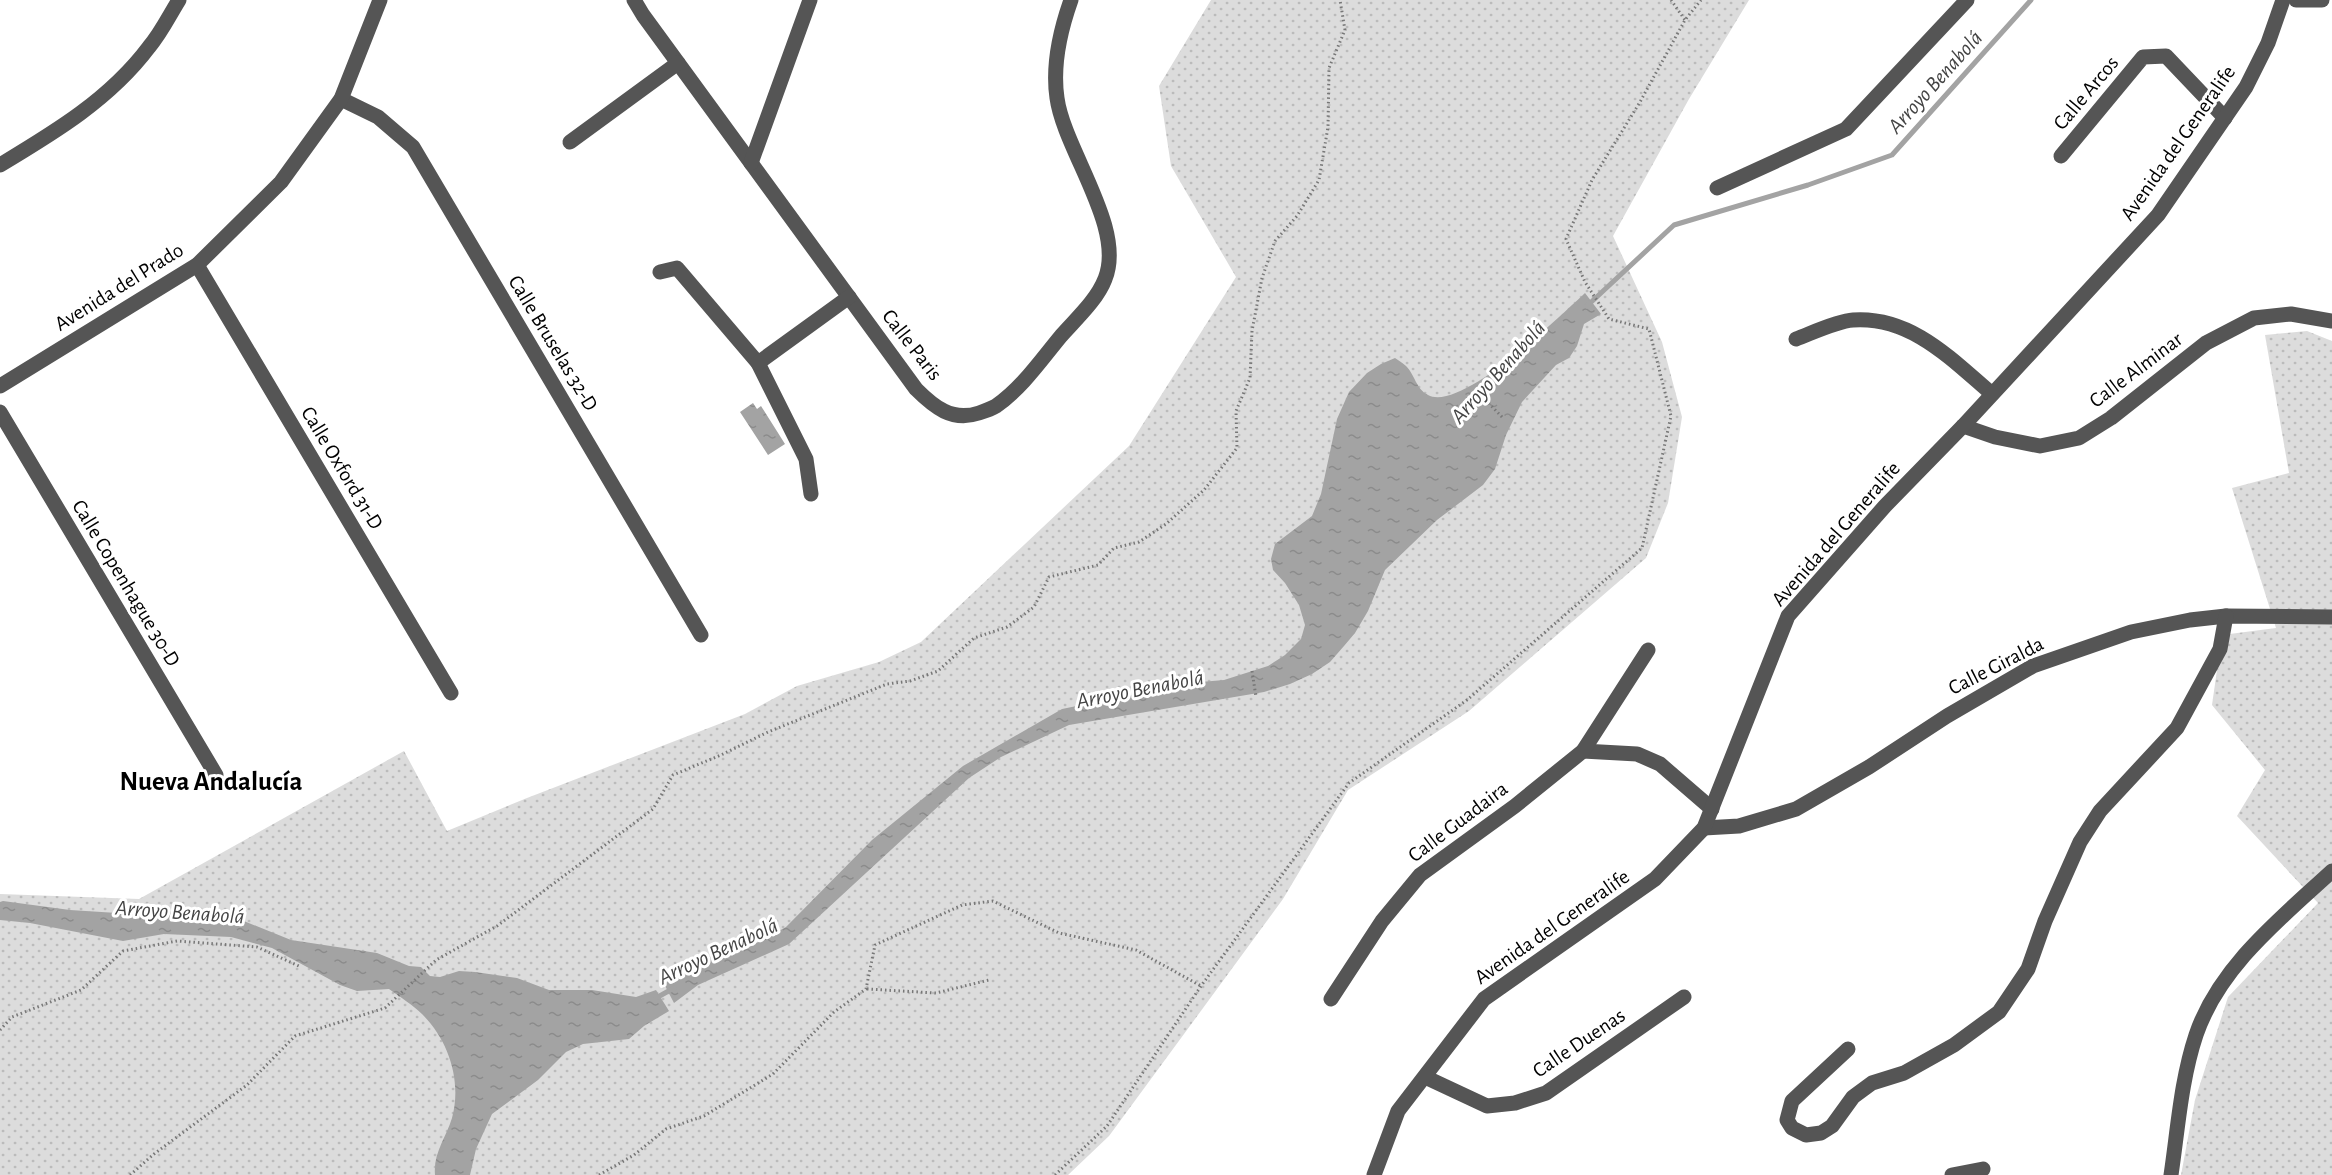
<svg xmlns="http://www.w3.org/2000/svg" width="2332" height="1175" font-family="'Alegreya Sans',sans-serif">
  <defs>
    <pattern id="grass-dots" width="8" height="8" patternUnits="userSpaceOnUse" patternTransform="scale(1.5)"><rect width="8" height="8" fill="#dcdcdc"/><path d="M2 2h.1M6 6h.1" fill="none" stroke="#bbb" stroke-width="1.8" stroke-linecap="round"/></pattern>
    <pattern id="water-ripples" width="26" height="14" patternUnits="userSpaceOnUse" patternTransform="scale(1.5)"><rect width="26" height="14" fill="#a3a3a3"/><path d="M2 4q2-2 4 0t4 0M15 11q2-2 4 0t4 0" fill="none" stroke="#8b8b8b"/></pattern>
  </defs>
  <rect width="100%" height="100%" fill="#fff"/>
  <g fill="url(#grass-dots)">
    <path d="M1211,0H1749L1689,99L1613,236L1662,342L1682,417L1668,503L1646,558L1469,711L1348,790L1283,899L1184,1034L1109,1136L1068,1175H0V894L139,899L404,751L447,831L527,798L745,714L797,686L879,662L921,642L1129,446L1236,277L1171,166L1159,86Z"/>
    <path d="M2307,331L2332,341V1175H2181L2195,1100L2228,997L2318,903L2237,816L2265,770L2212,705L2222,635L2276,628L2232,488L2289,473L2265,335Z"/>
  </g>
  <g fill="url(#water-ripples)">
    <path d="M1585,293L1601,314L1584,324L1577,346L1569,358L1556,365L1522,402L1506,435L1495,469L1483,485L1437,520L1385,570L1368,611L1355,633L1344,646L1330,662L1312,674L1290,684L1264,692L1069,725L1001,757L969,778L789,944L698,985L674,1003L662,980L677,966L759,942L786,927L872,840L963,766L1062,709L1189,683L1224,680L1268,666L1285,655L1301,639L1305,625L1299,605L1285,583L1273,570L1271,559L1275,544L1312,516L1321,494L1337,419L1349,392L1367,373L1381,364L1395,358C1399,361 1403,363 1406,366C1415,375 1416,389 1428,395C1461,413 1561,315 1585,293Z"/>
    <path d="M753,403L757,409L761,406L785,444L768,455L740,412Z"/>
    <path d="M3,901L70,910L133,914L206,909L229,915L291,940L377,953L409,966L421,967L430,976L440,977L459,971L475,972L517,978L549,990H592L636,997L656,990L669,1011L644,1026L629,1039L583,1044L566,1052L538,1080L492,1114L476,1149L470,1175H435C433,1153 446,1138 452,1118C462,1081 449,1041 422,1014C413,1005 400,997 389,989L357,991L340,985L272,948L231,937L164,934L123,941L30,923L0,920V902Z"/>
  </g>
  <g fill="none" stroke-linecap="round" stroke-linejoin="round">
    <g stroke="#a3a3a3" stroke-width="5">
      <path d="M1587,306L1674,225L1808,185L1892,155L2031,0"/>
      <path d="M656,998L674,988"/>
    </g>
    <g stroke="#777" stroke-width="3" stroke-dasharray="1.5 3" stroke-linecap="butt">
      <path d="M1671,0L1685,20"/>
      <path d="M1476,390L1503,418"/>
      <path d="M1252,671L1256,697"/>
      <path d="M867,989L936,993L989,980"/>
      <path d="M0,1030L12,1017L81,990L123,951L177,941L257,947L301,967"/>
      <path d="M130,1175L154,1154L247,1085L295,1036L385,1008L436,960L497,926L653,809L673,775L721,755L768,732L887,684L910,681L938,671L974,638L1007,627L1034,607L1049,577L1098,565L1114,548L1139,542L1166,524L1204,490L1237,448L1236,411L1250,378L1252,331L1262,278L1275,241L1297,216L1319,180L1328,127L1329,68L1345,30L1340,0"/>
      <path d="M599,1175L634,1155L666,1129L704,1116L773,1074L834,1012L866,989L875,945L962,905L993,901L1059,933L1136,950L1201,986"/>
      <path d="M1055,1175L1107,1126L1201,986L1349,783L1467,700L1642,548L1671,416L1649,329L1609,319L1585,282L1566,239L1592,180L1640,102L1685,20L1701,0"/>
    </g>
    <g stroke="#555" stroke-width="15">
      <path d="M634,0L643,15L916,389C934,407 952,422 979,413C985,411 991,409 996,406C1022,388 1041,360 1061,336C1076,319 1097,300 1105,279C1126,228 1064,150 1057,98C1052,64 1060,31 1071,0"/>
      <path d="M2296,0H2322"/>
      <path d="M341,99L378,117L413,147L701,635"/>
      <path d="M570,142L678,63"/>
      <path d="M2061,156L2143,57L2166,56L2225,118"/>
      <path d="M751,163L810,0"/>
      <path d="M0,165C55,132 110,99 149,47C161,33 169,16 179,0"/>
      <path d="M1717,188L1846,129L1967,0"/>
      <path d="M197,265L451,693"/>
      <path d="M660,272L677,268L758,363L806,459L811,494"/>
      <path d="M1796,339C1812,333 1837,321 1853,320C1911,316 1951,359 1992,394"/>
      <path d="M758,363L849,297"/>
      <path d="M0,386L197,265L281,182L341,99L380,0"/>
      <path d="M0,412L216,775"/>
      <path d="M1963,426L1995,437L2040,446L2079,438L2111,418L2206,343L2254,318L2291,314L2332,321"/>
      <path d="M1583,751L1637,754L1660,764L1712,809"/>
      <path d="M1704,828L1739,826L1796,809L1869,767L1947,716L2033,666L2131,632L2190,620L2226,616L2332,617"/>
      <path d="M1331,999L1382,921L1420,875L1515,806L1583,751L1648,650"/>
      <path d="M1848,1049L1792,1101L1787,1120L1792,1128L1806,1135L1821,1133L1832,1126L1853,1097L1872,1083L1904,1073L1954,1045L1999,1012L2028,969L2045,921L2080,842L2100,811L2177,728L2220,649L2226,616"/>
      <path d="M1425,1077L1487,1106L1515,1103L1546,1093L1684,997"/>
      <path d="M1374,1175L1398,1111L1484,999L1655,879L1704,828L1788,616L1885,506L1963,426L2158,215L2246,87L2268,43L2283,0"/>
      <path d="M1952,1175L1983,1169"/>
      <path d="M2171,1175C2178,1128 2181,1080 2196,1035C2219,967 2281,918 2332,871"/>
    </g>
  </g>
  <g text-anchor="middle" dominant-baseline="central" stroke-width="6" stroke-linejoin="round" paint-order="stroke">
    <g font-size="21" fill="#000" stroke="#fff">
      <text transform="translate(2086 93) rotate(-50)">Calle Arcos</text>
      <text transform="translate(2178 143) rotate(-55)">Avenida del Generalife</text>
      <text transform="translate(119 287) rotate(-32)">Avenida del Prado</text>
      <text transform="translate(553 343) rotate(59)">Calle Bruselas 32-D</text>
      <text transform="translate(912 345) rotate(52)">Calle Paris</text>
      <text transform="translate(2136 370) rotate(-37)">Calle Alminar</text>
      <text transform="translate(342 468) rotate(59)">Calle Oxford 31-D</text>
      <text transform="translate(1836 534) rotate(-49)">Avenida del Generalife</text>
      <text transform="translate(126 583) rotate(59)">Calle Copenhague 30-D</text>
      <text transform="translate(1996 666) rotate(-27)">Calle Giralda</text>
      <text transform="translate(1458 822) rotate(-37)">Calle Guadaira</text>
      <text transform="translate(1552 927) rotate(-35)">Avenida del Generalife</text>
      <text transform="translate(1579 1043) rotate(-34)">Calle Duenas</text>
    </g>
    <g font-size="22" font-style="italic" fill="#444" stroke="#fff">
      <text transform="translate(1935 82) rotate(-48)">Arroyo Benabolá</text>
      <text transform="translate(1498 372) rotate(-48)">Arroyo Benabolá</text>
      <text transform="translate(1140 689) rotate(-11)">Arroyo Benabolá</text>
      <text transform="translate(180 912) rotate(4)">Arroyo Benabolá</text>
      <text transform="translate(718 951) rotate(-25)">Arroyo Benabolá</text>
    </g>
    <g font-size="27" font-weight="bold" fill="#000" stroke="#fff">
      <text x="211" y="781">Nueva Andalucía</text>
    </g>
  </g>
</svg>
